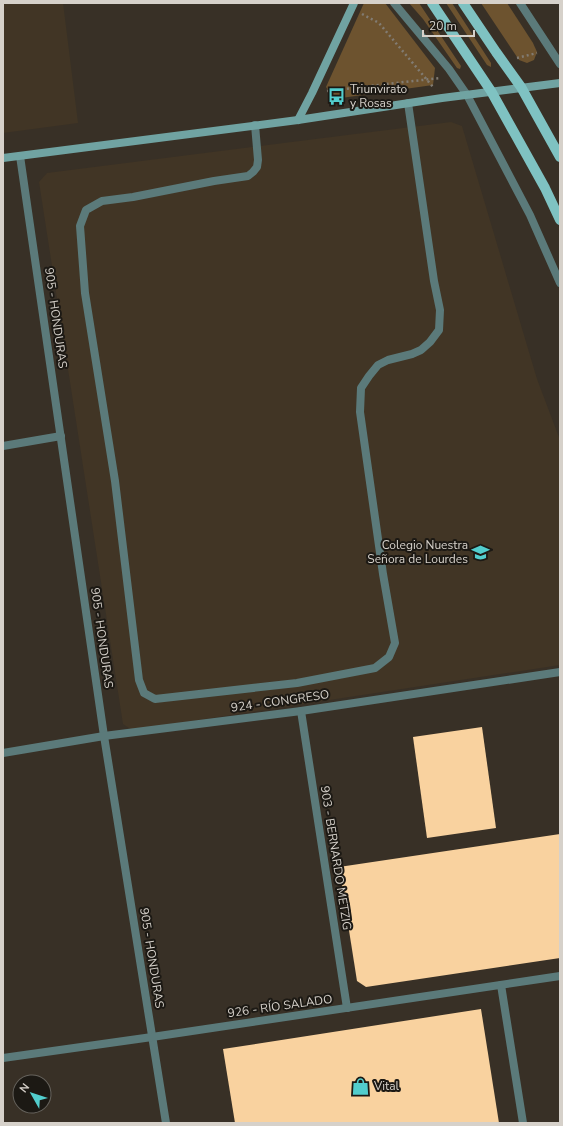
<svg xmlns="http://www.w3.org/2000/svg" width="563" height="1126" font-family="'Nunito Sans',sans-serif">
  <rect width="100%" height="100%" fill="#383026"/>
  <g fill="#413525">
    <path d="M3,3H63L78,123L3,133Z"/>
    <path d="M451,122L462,126L537,379L560,440V665L132,730L123,724L39,182L47,173Z"/>
  </g>
  <g fill="#6d532f">
    <path d="M364,3H385L435,68L433,85L334,99L326,87Z"/>
    <path d="M409,3H419L461,66L460,69L457,68L423,19Z"/>
    <path d="M446,3H452L491,63V67L487,65Z"/>
    <path d="M481,3H507L533,43L537,52L534,60L527,63L519,60Z"/>
  </g>
  <g fill="#f9d29f">
    <path d="M482,727L496,828L427,838L413,737Z"/>
    <path d="M560,834V958L366,987L357,981L339,867Z"/>
    <path d="M481,1009L499,1123H235L223,1049Z"/>
  </g>
  <g fill="none" stroke-linecap="round" stroke-linejoin="round">
    <g stroke="#827c73" stroke-width="2.5" stroke-dasharray="2 3" stroke-linecap="butt">
      <path d="M362,14L379,23L433,87"/>
      <path d="M517,58L537,53"/>
      <path d="M327,91L413,81L441,78"/>
    </g>
    <g stroke="#5b7a7a" stroke-width="8">
      <path d="M255,125L258,160L257,167L253,172L248,176L214,181L133,197L102,201L86,210L80,226L85,293L115,481L139,680L144,693L155,699L297,683L375,668L389,657L395,643L383,574L360,412L361,388L369,376L378,365L388,360L412,354L421,350L430,342L439,330L440,310L434,281L408,103"/>
      <path d="M501,985L523,1123"/>
    </g>
    <g stroke="#5b7a7a" stroke-width="8">
      <path d="M20,156L104,736L166,1123"/>
      <path d="M3,446L61,436"/>
      <path d="M301,711L347,1008"/>
      <path d="M3,753L104,736L301,711L560,672"/>
      <path d="M3,1058L152,1037L560,976"/>
    </g>
    <g stroke="#5b7a7a" stroke-width="8">
      <path d="M394,3L449,69L467,95L530,215L560,283"/>
      <path d="M520,3L560,64"/>
    </g>
    <g stroke="#70a3a2" stroke-width="8">
      <path d="M298,120L312,93L354,3"/>
      <path d="M3,158L298,120L442,98L560,83"/>
    </g>
    <g stroke="#7fc2c2" stroke-width="10">
      <path d="M432,3L491,91L545,188L560,220"/>
      <path d="M463,3L496,52L521,87L560,157"/>
    </g>
  </g>
  <defs>
    <symbol id="bus-bare" viewBox="-9 -9 18 18"><path d="M-5-6H5V4H4V6H2V4H-2V6H-4V4H-5ZM-3.5-4V0h7V-4ZM-3.5 1.2v1.5H-2V1.2ZM2 1.2v1.5H3.5V1.2Z" fill="#52cdcd" stroke="#1c1914" stroke-width="2.5" paint-order="stroke"/></symbol>
    <symbol id="school-bare" viewBox="-9 -9 18 18"><path d="M0-5L7-2L0 1L-7-2ZM-4 1L0 2.5L4 1V4Q0 6-4 4Z" fill="#52cdcd" stroke="#1c1914" stroke-width="2.5" paint-order="stroke"/></symbol>
    <symbol id="shop-bare" viewBox="-9 -9 18 18"><path d="M-5-2.5h2.3a2.7 3.5 0 0 1 5.4 0H5L5.5 6h-11ZM-1.5-2.5h3a1.5 2.3 0 0 0-3 0Z" fill="#52cdcd" stroke="#1c1914" stroke-width="2.5" paint-order="stroke"/></symbol>
  </defs>
  <g fill-rule="evenodd">
    <use href="#bus-bare" x="324" y="84" width="25" height="25"/>
    <use href="#school-bare" x="468" y="540" width="25" height="25"/>
    <use href="#shop-bare" x="348" y="1074" width="25" height="25"/>
  </g>
  <g text-anchor="middle" dominant-baseline="central" stroke-width="4" stroke-linejoin="round" paint-order="stroke">
    <g font-size="12" fill="#d6d1ca" stroke="#1c1914" text-anchor="start">
      <text x="350" y="89">Triunvirato<tspan x="350" dy="14">y Rosas</tspan></text>
      <text x="468" y="545" text-anchor="end">Colegio Nuestra<tspan x="468" dy="14">Señora de Lourdes</tspan></text>
      <text x="374" y="1086">Vital</text>
    </g>
    <g font-size="12" fill="#d6d1ca" stroke="#1c1914">
      <text transform="translate(56 318) rotate(82)">905 - HONDURAS</text>
      <text transform="translate(102 638) rotate(82)">905 - HONDURAS</text>
      <text transform="translate(280 701) rotate(-8)">924 - CONGRESO</text>
      <text transform="translate(336 858) rotate(81)">903 - BERNARDO METZIG</text>
      <text transform="translate(152 958) rotate(81)">905 - HONDURAS</text>
      <text transform="translate(280 1006) rotate(-8)">926 - RÍO SALADO</text>
    </g>
  </g>
  <rect width="563" height="1126" fill="none" stroke="#d6d1ca" stroke-width="8"/>
  <g transform="translate(32 1094) rotate(309)"><circle r="19" fill="#1c1914" stroke="#66635d"/>
  <path d="M0-3L7 15L0 10L-7 15Z" fill="#52cdcd"/>
  <text y="-6" font-size="11" font-weight="bold" text-anchor="middle" fill="#d6d1ca">N</text>
  </g>
  <path d="M423 30v6h51v-6" fill="none" stroke="#d6d1ca" stroke-width="2"/>
  <text x="429" y="30" font-size="12" fill="#d6d1ca" stroke="#1c1914" stroke-width="3" paint-order="stroke">20 m</text>
</svg>
